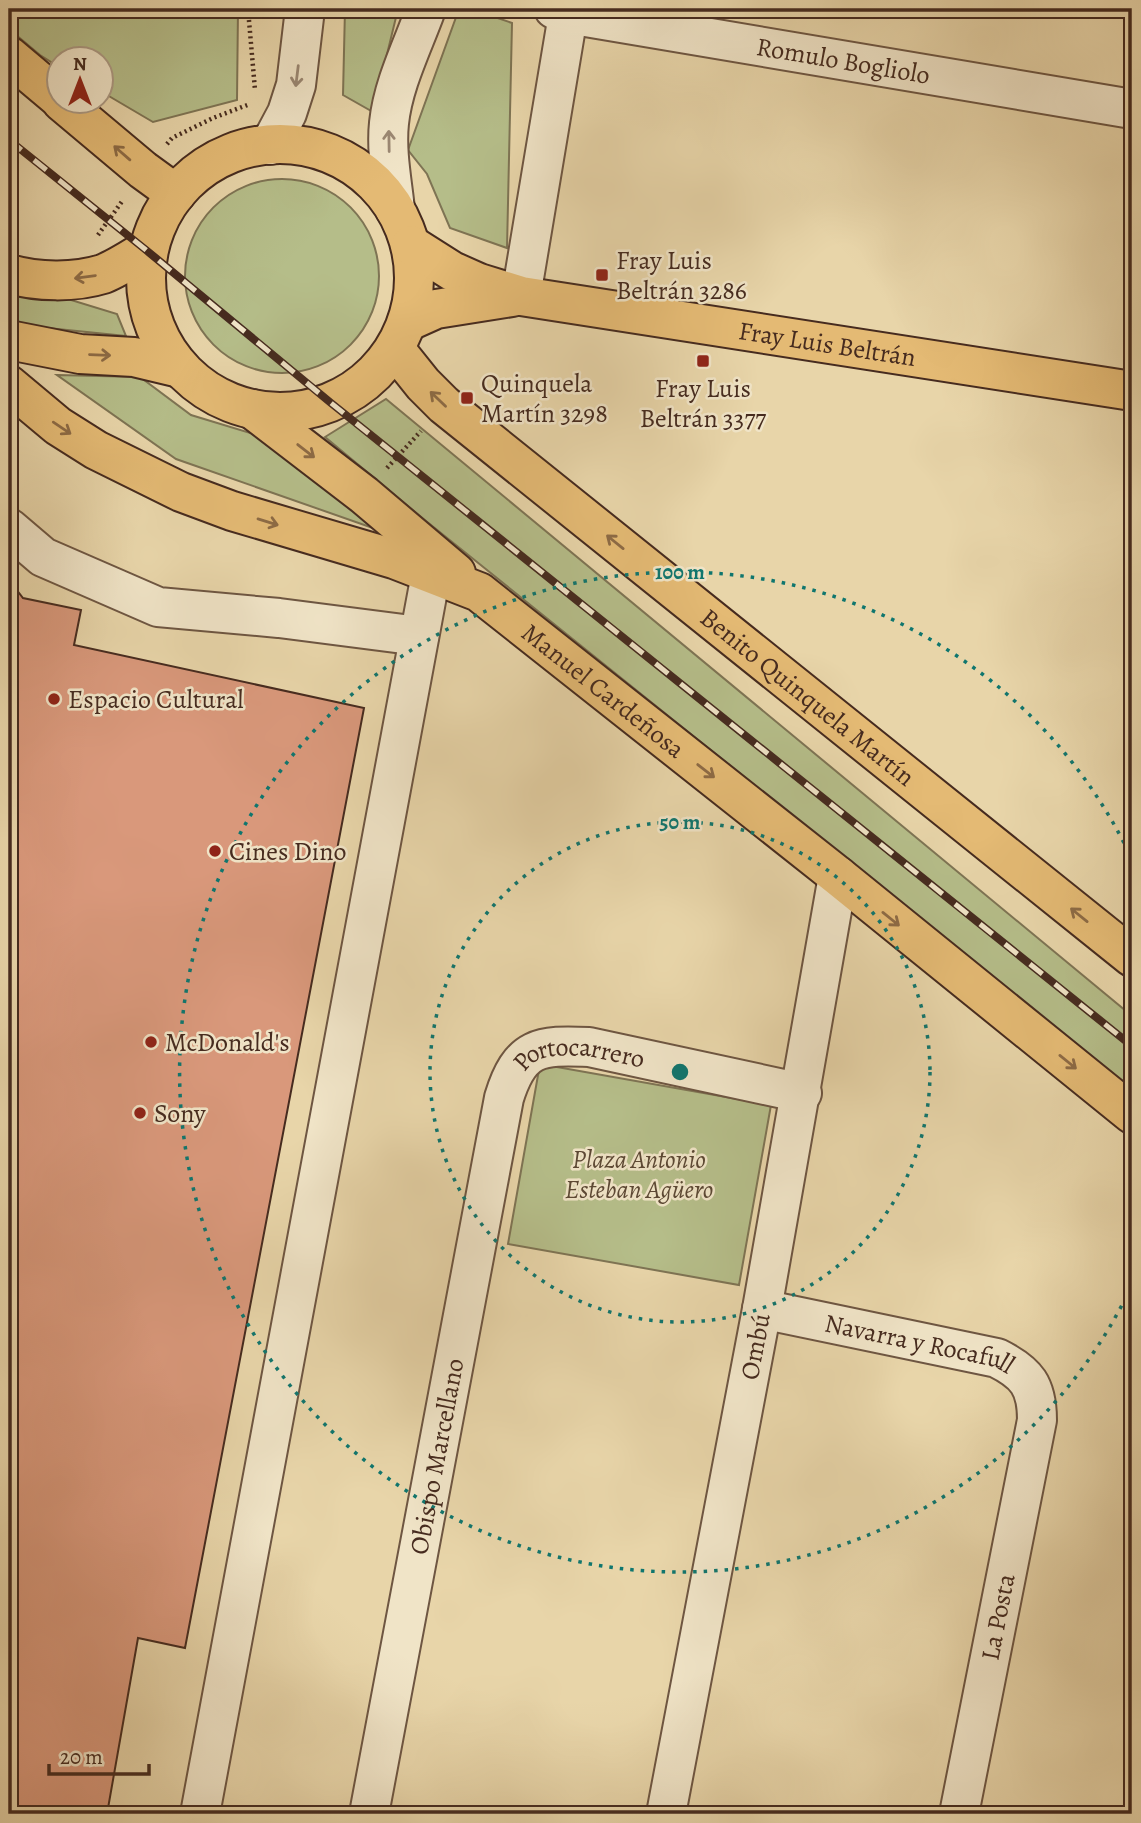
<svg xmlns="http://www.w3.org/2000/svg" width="1141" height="1823" font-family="Alegreya,serif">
  <rect width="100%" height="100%" fill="#e8d5a9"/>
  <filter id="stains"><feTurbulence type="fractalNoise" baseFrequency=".00286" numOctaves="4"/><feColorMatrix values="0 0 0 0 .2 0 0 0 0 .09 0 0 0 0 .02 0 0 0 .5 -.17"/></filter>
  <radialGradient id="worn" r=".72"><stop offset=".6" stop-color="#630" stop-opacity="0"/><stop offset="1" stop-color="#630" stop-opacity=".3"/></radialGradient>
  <g fill="#b5bd89" stroke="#7e7454" stroke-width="2">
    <path d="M9,9H238L237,100L153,122L102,92V60H60L59,67L40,55L9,29Z"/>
    <path d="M345,9H398L373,112L343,95Z"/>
    <path d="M459,9H471L512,23L507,248L450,228L427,174L408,150Z"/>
    <circle cx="282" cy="276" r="97"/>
    <path d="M9,281L117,314L126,336L28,326L9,318Z"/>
    <path d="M57,375L140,377L191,415L270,439L390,534L176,459Z"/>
    <path d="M386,399L1132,1016V1089L426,521L325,437Z"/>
    <path d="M540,1064L771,1105L739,1285L508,1244Z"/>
  </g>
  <path fill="#d9987b" stroke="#462b1f" stroke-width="2" d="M9,580L23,598L81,610L74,645L364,708L185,1648L138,1638L107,1814H9Z"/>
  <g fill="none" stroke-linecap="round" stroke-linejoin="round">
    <defs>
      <g id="minor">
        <path id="s1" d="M554,9L568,14L1132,109"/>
        <path d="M270,145L287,113L296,85L305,9"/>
        <path d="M395,209C392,181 386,151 389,123C393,84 413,45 426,9"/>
        <path d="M521,296L569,9"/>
        <path d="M9,528L43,557L158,607L279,618L419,636"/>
        <path id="s2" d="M762,1309L997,1358C1027,1373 1037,1386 1037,1420L959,1814"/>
        <path d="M200,1814L431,574"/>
        <path id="s3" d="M369,1814L504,1098C520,1046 539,1045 589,1047L802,1093"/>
        <path id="s4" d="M666,1814L762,1309L838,876"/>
      </g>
      <g id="major">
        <path d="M9,56L60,99"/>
        <path d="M62,102L143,170L176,194"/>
        <circle cx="280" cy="278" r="134"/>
        <path id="s5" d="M411,245L452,271L479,283L521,296L1132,391"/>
        <path d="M9,274C37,282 74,283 103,274C118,268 133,258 146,250"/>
        <path d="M407,322L436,309L512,297"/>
        <path d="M9,340L80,354L134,357L180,368"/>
        <path id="s6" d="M395,349L423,384L444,405L1132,957"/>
        <path id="s7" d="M9,385L58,426L96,450L181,492L232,511L394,559L479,592L838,876L1132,1114"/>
        <path d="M252,409L364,495L456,573"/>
      </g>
    </defs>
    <use href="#minor" stroke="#6e5642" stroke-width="42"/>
    <use href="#major" stroke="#462b1f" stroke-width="42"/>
    <g stroke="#462b1f" stroke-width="4.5" stroke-dasharray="2 3.5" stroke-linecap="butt">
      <path d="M248,9L255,90"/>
      <path d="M167,144L172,138L213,118L250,104"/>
      <path d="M98,235L123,200"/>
      <path d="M387,468L421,431"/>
    </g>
    <use href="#minor" stroke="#f0e4c7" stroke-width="38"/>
    <use href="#major" stroke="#e4ba74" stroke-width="38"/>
    <defs>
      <path id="rail" d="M9,140L146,250L331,403L1132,1046"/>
    </defs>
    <use href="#rail" stroke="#462b1f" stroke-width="8"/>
    <use href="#rail" stroke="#f0e4c7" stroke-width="5" stroke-dasharray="16" stroke-linecap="butt"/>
  </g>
  <defs><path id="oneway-shaft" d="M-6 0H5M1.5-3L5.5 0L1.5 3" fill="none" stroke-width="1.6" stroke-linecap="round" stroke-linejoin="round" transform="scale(1.75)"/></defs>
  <g stroke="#9b8873">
    <use href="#oneway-shaft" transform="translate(297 76) rotate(97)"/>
    <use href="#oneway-shaft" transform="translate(389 141) rotate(-91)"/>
  </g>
  <g stroke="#8d6b45">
    <use href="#oneway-shaft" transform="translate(122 153) rotate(-139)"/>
    <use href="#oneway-shaft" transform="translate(85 277) rotate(172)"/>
    <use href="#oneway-shaft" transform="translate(100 355) rotate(2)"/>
    <use href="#oneway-shaft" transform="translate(438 399) rotate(-136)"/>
    <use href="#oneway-shaft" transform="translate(62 428) rotate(34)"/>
    <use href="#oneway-shaft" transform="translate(306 451) rotate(38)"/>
    <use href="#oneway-shaft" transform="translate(268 522) rotate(17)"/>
    <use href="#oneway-shaft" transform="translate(615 542) rotate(-141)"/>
    <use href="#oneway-shaft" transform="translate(706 771) rotate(38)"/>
    <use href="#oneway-shaft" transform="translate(1079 915) rotate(-141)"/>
    <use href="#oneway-shaft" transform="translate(891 919) rotate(39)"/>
    <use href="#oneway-shaft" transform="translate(1068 1062) rotate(39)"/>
  </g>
  <g fill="none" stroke="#0f766e" stroke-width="3.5" stroke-dasharray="3.5 7">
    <circle cx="680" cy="1072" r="250"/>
    <path d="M1131 1287A500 500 0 1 1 1131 857"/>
  </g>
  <g fill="#8f2418" stroke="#f0e4c7" stroke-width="2.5">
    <rect x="595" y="268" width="14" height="14" rx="3.5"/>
    <rect x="696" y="354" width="14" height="14" rx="3.5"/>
    <rect x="460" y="391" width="14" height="14" rx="3.5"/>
    <circle cx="54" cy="699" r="7"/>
    <circle cx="215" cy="851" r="7"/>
    <circle cx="151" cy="1042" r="7"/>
    <circle cx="140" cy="1113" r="7"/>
  </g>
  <g text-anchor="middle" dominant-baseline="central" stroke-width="5" stroke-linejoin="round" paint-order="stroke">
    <g font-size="26" fill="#462b1f" stroke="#f0e4c7">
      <text stroke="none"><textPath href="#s1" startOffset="294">Romulo Bogliolo</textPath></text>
      <text stroke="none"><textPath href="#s5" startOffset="432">Fray Luis Beltrán</textPath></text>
      <text stroke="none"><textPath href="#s7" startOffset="677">Manuel Cardeñosa</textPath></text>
      <text stroke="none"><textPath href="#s6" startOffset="541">Benito Quinquela Martín</textPath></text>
      <text stroke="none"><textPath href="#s3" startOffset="830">Portocarrero</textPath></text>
      <text stroke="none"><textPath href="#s4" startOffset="476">Ombú</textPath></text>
      <text stroke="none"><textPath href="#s2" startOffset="161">Navarra y Rocafull</textPath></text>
      <text stroke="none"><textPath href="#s3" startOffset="364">Obispo Marcellano</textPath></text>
      <text transform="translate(998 1617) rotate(-79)">La Posta</text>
    </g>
    <g font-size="26" fill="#462b1f" stroke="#f0e4c7" text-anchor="start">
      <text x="616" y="260">Fray Luis<tspan x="616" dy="30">Beltrán 3286</tspan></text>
      <text x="481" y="383">Quinquela<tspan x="481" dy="30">Martín 3298</tspan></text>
      <text x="703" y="388" text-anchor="middle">Fray Luis<tspan x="703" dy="30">Beltrán 3377</tspan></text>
      <text x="68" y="699">Espacio Cultural</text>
      <text x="229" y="851">Cines Dino</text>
      <text x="165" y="1042">McDonald's</text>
      <text x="154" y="1113">Sony</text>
    </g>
    <g font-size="26" font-style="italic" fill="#5c4834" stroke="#f0e4c7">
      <text x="639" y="1159">Plaza Antonio<tspan x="639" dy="30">Esteban Agüero</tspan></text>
    </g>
  </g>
  <circle cx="680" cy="1072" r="10" fill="#0f766e" stroke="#f0e4c7" stroke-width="3.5"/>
  <g font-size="21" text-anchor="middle" font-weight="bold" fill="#0f766e" stroke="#f0e4c7" stroke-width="5" stroke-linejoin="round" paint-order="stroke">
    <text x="680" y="579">100 m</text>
    <text x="680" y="829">50 m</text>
  </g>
  <rect width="1141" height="1823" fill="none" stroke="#e8d5a9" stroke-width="35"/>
  <rect x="10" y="10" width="1120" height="1802" fill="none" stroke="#462b1f" stroke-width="3.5"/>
  <rect x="18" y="18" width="1106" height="1788" fill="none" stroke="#462b1f" stroke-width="2"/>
  <g transform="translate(80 80)"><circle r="33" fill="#f0e4c7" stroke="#ac9a84" stroke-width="2"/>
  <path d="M0-5L12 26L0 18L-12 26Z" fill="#8f2418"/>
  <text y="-10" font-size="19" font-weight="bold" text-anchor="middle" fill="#462b1f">N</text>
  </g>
  <path d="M49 1764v10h100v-10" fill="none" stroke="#462b1f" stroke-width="3.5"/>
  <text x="60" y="1764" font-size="21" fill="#462b1f" stroke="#f0e4c7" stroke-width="5" paint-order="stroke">20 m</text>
  <rect width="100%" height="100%" filter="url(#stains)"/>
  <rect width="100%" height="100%" fill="url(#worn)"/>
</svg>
